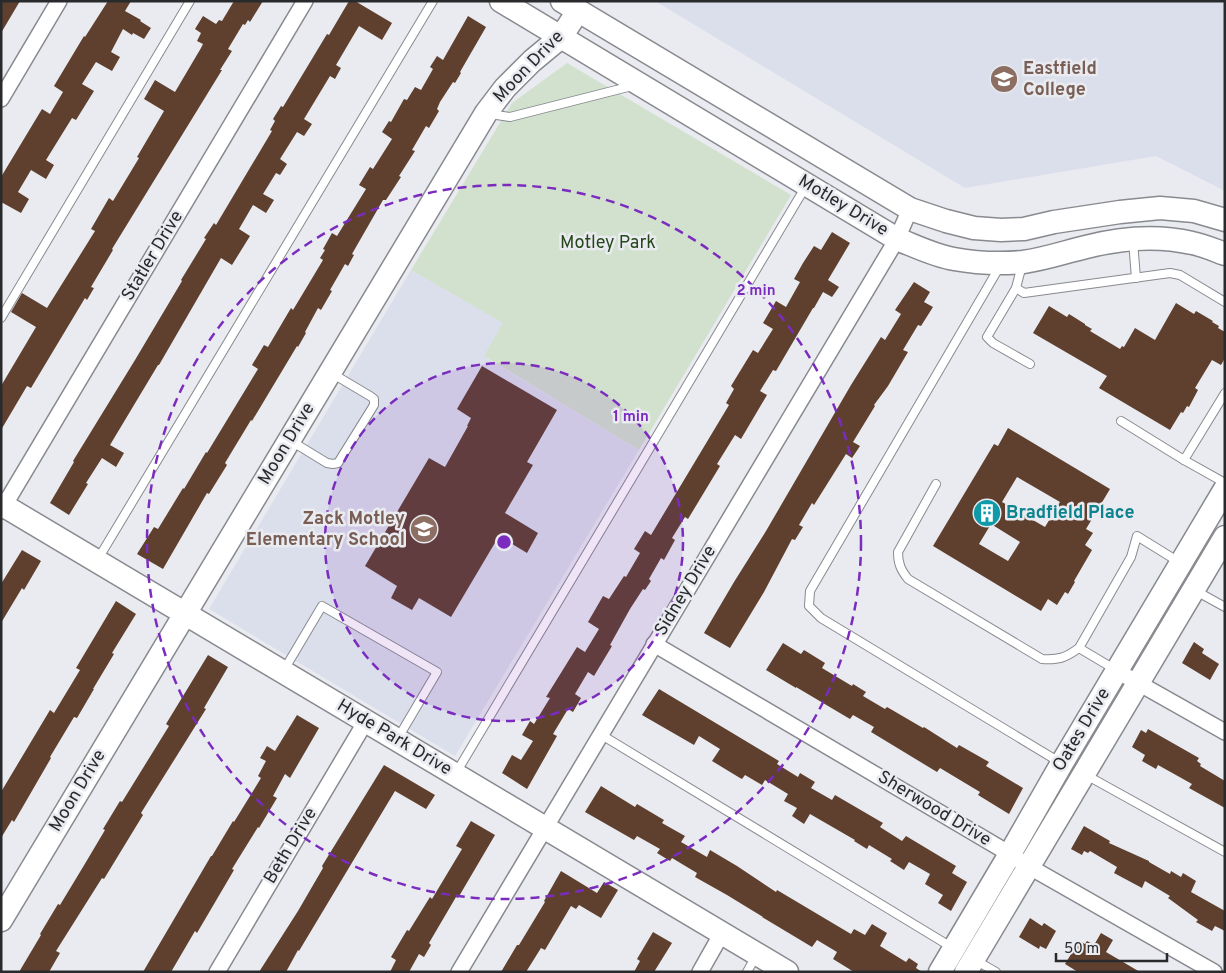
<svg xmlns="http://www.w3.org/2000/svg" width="1226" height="973" font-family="Overpass,sans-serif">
  <rect width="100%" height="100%" fill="#e9ebf0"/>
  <g fill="#dadfeb">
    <path d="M655,1H1225V191L1156,156L965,188Z"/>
    <path d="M411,270L504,323L485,357L639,450L455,756L209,609Z"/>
  </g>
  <path fill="#d2e1cd" d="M567,63L791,195L639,450L484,356L503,323L411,270L512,103Z"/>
  <g fill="#5f402f" fill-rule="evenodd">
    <path d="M1,1H20L1,33Z"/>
    <path d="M108,1H131L125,11L141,20L140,21L151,28L144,39L133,33L132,35L123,29L111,52L120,57L112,71L96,62L82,84L94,91L76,120L72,118L46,160L54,165L46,179L31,170L18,192L29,199L21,213L1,202V177L42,109L50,114L63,92L54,86L84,36L85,37Z"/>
    <path d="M234,1H263L250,22L248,20L245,25L243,24L228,49L232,51L220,70H222L112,249L113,250L91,287L94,288L87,300L85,298L31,388L27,386L1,430V386L36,327L11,312L22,293L47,308L95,231L91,229L109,198L113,201L139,158L137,157L164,111L144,99L155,80L175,92L201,48L203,44L197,41L201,33L195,29L203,16L216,24L219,20L222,21Z"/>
    <path d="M349,1H355L392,23L382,40L359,26L336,65L341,68L335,79L330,76L304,119L312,124L304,136L297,132L280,159L287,164L280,175L276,173L263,194L274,200L266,213L253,205L239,229L250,236L232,265L221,258L159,365H158L110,445L124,453L116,467L102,458L86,483L88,484L69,515L50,503L74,462L73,461L135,360L182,281L181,280L206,239L204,238L214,223L216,225L272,131L270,130L275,121L273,119L281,106L283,107L327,34L329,35Z"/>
    <path d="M468,16L486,27L460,72L461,73L455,83L453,82L440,102L437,109L439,111L429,128L426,126L412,150L415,151L399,176L401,177L386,200H383L352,254L354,255L348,266L345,264L330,290L332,291L321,310L318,308L305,332L306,333L298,347L297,346L252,421L251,420L225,463L227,465L209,494L207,493L163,569L137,554L154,527L158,529L183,488L184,489L206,452L207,453L258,369L252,365L264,345L268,347L291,308L293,310L323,260L320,258L325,250L323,249L332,233L337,236L366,189L359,185L370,167L373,169L392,139L382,132L389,121L391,122L404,99L407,100L415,87L421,90L433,69L430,67L437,56L443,60Z"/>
    <path d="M832,232L850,243L828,280L839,287L832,297L823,292L814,308H813L776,371L773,370L760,391L767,395L741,439L735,435L717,464L720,466L688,519L685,517L672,538L675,540L664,560L661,558L649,579L651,581L645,590L643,589L630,609L610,645L612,646L594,676L588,672L575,694L581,698L573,712L568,709L553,734L557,736L527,789L502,773L512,755L521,760L533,741L522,735L530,721L534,724L550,698L546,697L577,647L585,652L599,629L588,622L603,596L609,599L624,576L626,577L640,553L634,549L645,531L651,535L729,405L726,403L734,389L731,386L753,350L758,353L773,329L763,323L776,301L786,307L800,282L794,279L803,263L814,246L821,250Z"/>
    <path d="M914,282L930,292L924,302L933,307L921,326L918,325L903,350L908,352L888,386L874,405L875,406L853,442L860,446L852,458L846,454L814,505L812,503L799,525L803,527L795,540L792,539L764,592L730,648L704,633L734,582L766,531L851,385L881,337L885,340L901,314L895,310Z"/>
    <path d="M1176,303L1194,314L1196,311L1213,321L1212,322L1219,326L1218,328L1225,332V358L1221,365L1212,360L1195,388L1198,390L1189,407L1187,406L1183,413L1181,412L1170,430L1099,388L1107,376L1033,333L1049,306L1067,317L1069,314L1085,324V325L1092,329L1090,331L1120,349L1122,346L1124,347L1135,328L1155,340Z"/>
    <path d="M482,366L557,410L527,462L533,465L505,513L538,533L527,553L499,536L451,617L419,598L412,610L391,598L397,586L365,566L429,458L445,467L468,426H467L471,418L457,409Z"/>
    <path d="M1008,428L1110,489L1086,529L1093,533L1085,545L1092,550L1074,581L1075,582L1068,594L1065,592L1057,605L1048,599L1041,611L933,546L994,444L998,446ZM1017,477L1060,502L1045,527L1002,502ZM991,524L1020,542L1008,561L979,544Z"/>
    <path d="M22,550L41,561L24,590L22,588L1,623V584Z"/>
    <path d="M116,601L136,614L112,653L114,654L93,689H94L77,718L74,717L50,757L51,758L14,822L12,820L1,838V792L50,710L54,713L80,670L76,668Z"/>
    <path d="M1194,642L1204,649L1202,653L1219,664L1210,680L1182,663Z"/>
    <path d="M783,643L801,654L804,650L825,663L822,668L852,686L853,684L866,692L863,696L885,709L887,707L923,728L924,727L957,748L959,745L989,762L986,766L1023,788L1009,814L978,795L980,792L940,768L937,772L871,732L874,727L853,715L850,719L796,687V688L766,670Z"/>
    <path d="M208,655L228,667L204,708L206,709L141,813L143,815L104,879L102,878L56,951L60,953L49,972H19L41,935L40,934L58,904L60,905L83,867L105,830L103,829L120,801L122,802L169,726L166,724Z"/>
    <path d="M659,689L779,761L777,764L798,777L800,773L815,782L811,788L832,800L835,795L883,823L880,827L902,841L906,836L956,866L952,873L967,882L951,911L938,903L943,895L925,884L930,874L909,862L904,870L890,861L892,859L869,845L867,849L854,841L855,840L810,814L804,824L792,816L797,808L784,801L788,794L765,780L762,785L745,775L742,779L740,778L712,761L720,749L699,736L694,745L642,715Z"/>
    <path d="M297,715L319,728L290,778L285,774L273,796L277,798L259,828L258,827L232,869L234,870L197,933L195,931L171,972H143L211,856H212L233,821L234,822L261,778L258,776L266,761L260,758L267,746L275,751Z"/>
    <path d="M1148,729L1199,758L1197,761L1201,764L1200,766L1225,781V808L1189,788L1192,784L1158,765L1156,769L1142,761L1145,755L1132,747L1141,730L1146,733Z"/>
    <path d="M384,765L435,795L426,809L395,791L299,951L298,950L286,972H259L298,911L323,868L322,866Z"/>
    <path d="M601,786L635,807L637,804L664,820L662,823L685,836L681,842L707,857L710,850L737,866L776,892L777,890L851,934L854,929L865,935L872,924L887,933L880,946L906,962L909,958L918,964L916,968L922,972H854L833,959L837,952L817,940L812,947L762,917H763L727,895L695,877L697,873L672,858L670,861L657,853L660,849L637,836L634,840L585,812Z"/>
    <path d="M471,821L495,835L458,898L456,897L429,943L431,945L424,957L419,954L409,972H390L396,960L391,957L407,930L409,931L430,897L432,899L462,849L456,846Z"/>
    <path d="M1084,826L1110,841L1109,843L1149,861V862L1170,874L1171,871L1181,877L1183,873L1196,881L1191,892L1225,911V931L1215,926L1212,931L1196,922L1198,920L1168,898L1170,896L1145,881L1142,888L1114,873L1117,867L1090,851L1088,853L1084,851L1082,855L1071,849Z"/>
    <path d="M561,871L597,893L604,882L618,890L601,918L579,905L576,909L571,906L545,950L541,948L526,972H501L517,945H519L545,902L544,901Z"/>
    <path d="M1030,918L1042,926L1044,923L1056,931L1046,949L1040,946L1039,949L1019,937Z"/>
    <path d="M653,932L672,943L654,972H634L640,961L637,959Z"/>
    <path d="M1101,933L1113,940L1106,952L1140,972H1078L1065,964L1079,941L1085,944L1087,941L1094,945Z"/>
  </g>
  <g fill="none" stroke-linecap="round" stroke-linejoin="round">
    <defs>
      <g id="lane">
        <path d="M490,114L510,117L632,86"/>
        <path d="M1133,241L1136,278"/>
        <path d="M1022,265L1016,288L1024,293L1170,273L1180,275L1225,302"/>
        <path d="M1000,266L810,591L809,606L821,618L1061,763"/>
        <path d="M1016,288L987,337L993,343L1030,364"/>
        <path d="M1,318L190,1"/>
        <path d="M1225,393L1184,460L1225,483"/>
        <path d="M1121,421L1184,460"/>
        <path d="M291,441L327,463L333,464L338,463L374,405V399L370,396L333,374"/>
        <path d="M936,484L898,552C898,564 901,570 908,579L1042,659C1059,660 1065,658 1079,648"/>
        <path d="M98,559L433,1"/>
        <path d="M1196,591L1225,607"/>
        <path d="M284,670L322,606L437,672L398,738"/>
        <path d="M1116,670L1079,648L1131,557L1137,536L1179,562"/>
        <path d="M600,734L953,948"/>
        <path d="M456,773L806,186"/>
        <path d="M1086,775L1225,852"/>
        <path d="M975,960L996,972"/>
        <path d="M747,972L756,956"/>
      </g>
      <g id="street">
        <path d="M1,99L59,1"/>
        <path d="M1,511L305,1"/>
        <path d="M654,644L1010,854L1028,866L1214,972"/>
        <path d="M1117,671L1225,732"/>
        <path d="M217,972L366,721"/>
        <path d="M459,972L897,239L910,209"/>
        <path d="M700,972L722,933"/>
      </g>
      <g id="secondary">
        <path d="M501,1L897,239C915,246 935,256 954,259C976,263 1001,264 1023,262C1045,259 1065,252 1086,247C1121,238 1157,235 1192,243C1203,245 1214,250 1225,254"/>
        <path d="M562,1L910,209L946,221L974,228L1001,230L1024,229L1054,222L1120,212L1160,208L1194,211L1225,220"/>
        <path d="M1,504L787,972"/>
        <path d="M1,920L486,113L505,88L532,61L561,37L578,11"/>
        <path d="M940,972L1010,854L1062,763L1225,489"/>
        <path d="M966,972L1225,537"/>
      </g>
    </defs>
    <use href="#lane" stroke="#888a8f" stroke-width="10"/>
    <use href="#street" stroke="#888a8f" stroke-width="18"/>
    <use href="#secondary" stroke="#888a8f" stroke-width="25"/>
    <use href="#lane" stroke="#fff" stroke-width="8"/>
    <use href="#street" stroke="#fff" stroke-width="15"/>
    <use href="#secondary" stroke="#fff" stroke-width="22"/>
  </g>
  <circle cx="504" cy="542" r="179" fill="#7b2cbf" fill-opacity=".12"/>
  <g fill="none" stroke="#7b2cbf" stroke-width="2.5" stroke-dasharray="9 6">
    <circle cx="504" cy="542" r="179"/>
    <circle cx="504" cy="542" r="357"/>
  </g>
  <defs>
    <symbol id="university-disc" viewBox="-11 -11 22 22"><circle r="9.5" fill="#8d6e63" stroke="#e9ebf0"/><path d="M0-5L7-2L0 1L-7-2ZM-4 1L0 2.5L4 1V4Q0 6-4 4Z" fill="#fff"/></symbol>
    <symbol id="building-disc" viewBox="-11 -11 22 22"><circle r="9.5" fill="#0f9aa8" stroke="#e9ebf0"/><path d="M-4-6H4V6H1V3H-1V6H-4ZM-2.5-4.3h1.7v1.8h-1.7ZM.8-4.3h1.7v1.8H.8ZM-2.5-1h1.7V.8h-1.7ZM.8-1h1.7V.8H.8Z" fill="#fff"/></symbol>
    <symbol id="school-disc" viewBox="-11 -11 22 22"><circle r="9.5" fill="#8d6e63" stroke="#e9ebf0"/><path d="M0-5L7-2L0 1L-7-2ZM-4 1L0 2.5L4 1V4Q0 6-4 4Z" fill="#fff"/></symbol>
  </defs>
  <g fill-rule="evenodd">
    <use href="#university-disc" x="988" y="63" width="32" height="32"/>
    <use href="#building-disc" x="971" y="497" width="32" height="32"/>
    <use href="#school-disc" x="408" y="513" width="32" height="32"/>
  </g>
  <g text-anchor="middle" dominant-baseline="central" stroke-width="5" stroke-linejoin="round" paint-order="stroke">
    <g font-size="18" fill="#292a2c" stroke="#e9ebf0">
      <text transform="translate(529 67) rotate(-46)">Moon Drive</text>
      <text transform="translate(843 206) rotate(31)">Motley Drive</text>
      <text transform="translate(153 256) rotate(-59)">Statler Drive</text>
      <text transform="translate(287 444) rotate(-59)">Moon Drive</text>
      <text transform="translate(686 591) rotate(-59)">Sidney Drive</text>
      <text transform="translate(1082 730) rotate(-59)">Oates Drive</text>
      <text transform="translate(394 738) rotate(31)">Hyde Park Drive</text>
      <text transform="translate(78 791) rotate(-59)">Moon Drive</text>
      <text transform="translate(934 809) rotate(31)">Sherwood Drive</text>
      <text transform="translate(291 846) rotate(-59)">Beth Drive</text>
    </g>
    <g font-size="18" font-weight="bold" fill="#785e54" stroke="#e9ebf0" text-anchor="start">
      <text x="1023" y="69">Eastfield<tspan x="1023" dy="21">College</tspan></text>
      <text x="405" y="519" text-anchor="end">Zack Motley<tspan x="405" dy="21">Elementary School</tspan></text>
    </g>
    <g font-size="18" fill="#26471a" stroke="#e9ebf0">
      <text x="608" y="243">Motley Park</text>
    </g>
    <g font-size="18" font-weight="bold" fill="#0d838f" stroke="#e9ebf0" text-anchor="start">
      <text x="1006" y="513">Bradfield Place</text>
    </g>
  </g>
  <circle cx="504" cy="542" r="8" fill="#7b2cbf" stroke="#e9ebf0" stroke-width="2.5"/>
  <g font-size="15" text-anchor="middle" font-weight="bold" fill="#7b2cbf" stroke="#e9ebf0" stroke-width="5" stroke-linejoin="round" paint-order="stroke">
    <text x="756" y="295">2 min</text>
    <text x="631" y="421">1 min</text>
  </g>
  <rect width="1226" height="973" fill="none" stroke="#292a2c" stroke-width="5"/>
  <path d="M1056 953v8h111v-8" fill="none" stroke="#292a2c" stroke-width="2.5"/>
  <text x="1064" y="953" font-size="15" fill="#292a2c" stroke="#e9ebf0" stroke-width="4" paint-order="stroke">50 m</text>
</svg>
